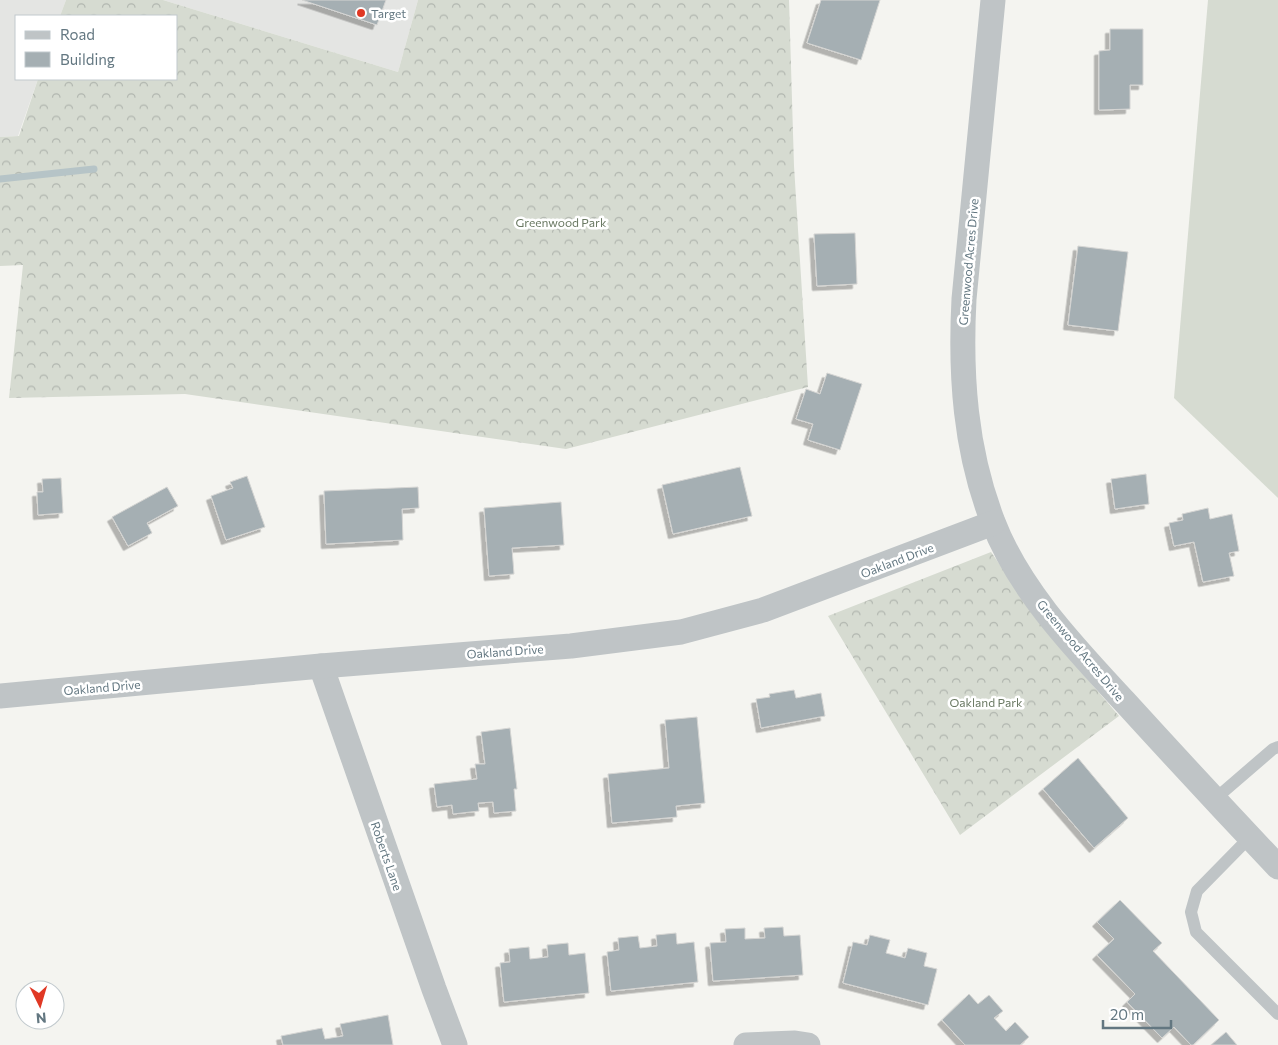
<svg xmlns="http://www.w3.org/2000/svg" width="1278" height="1045" font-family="Commissioner,sans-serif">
  <defs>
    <pattern id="forest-crowns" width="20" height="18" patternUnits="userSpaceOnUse" patternTransform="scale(1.25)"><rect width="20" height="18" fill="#d6dbd1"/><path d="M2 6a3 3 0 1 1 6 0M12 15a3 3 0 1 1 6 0" fill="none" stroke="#b1b6af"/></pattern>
    <filter id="shadow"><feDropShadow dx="-4.5" dy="4.5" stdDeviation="0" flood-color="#0004"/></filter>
  </defs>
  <rect width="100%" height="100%" fill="#f4f4f0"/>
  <g fill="#e4e5e3">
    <path d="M0,0H66L60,16H16V79H38L18,136L0,137Z"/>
    <path d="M163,0H418L398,72Z"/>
  </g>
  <path fill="#d6dbd1" d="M1208,0H1278V498L1174,398Z"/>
  <g fill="url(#forest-crowns)">
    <path d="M66,0H163L398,72L418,0H789L794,166L808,387L566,449L185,394L9,398L23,265L0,266V137L19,136L38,79H176V16H60Z"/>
    <path d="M991,552L1046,631L1119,716L960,835L828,616Z"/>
  </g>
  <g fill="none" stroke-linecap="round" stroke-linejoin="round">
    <path stroke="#b6c4c7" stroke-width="7" d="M0,179L94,169"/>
  </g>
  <g fill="#a5afb3" stroke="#d5d5d3" filter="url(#shadow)">
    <path d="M302,0H386L377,25Z"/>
    <path d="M821,0H880L861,60L807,43Z"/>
    <path d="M1110,29H1143V85H1130V109L1099,110V51L1110,50Z"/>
    <path d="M855,233L857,284L817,286L814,234Z"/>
    <path d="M1078,246L1128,252L1118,331L1068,325Z"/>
    <path d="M827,373L862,384L840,450L808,440L813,424L796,419L806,389L820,394Z"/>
    <path d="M740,467L752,516L673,534L662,485Z"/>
    <path d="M1146,474L1149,504L1115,509L1111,479Z"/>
    <path d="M247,476L265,527L226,540L211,496L233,488L230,482Z"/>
    <path d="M61,478L63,513L38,515L37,492H43L42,479Z"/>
    <path d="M167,487L178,506L147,523L152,533L128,546L112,517Z"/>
    <path d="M418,487L419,508L402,509L403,540L326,544L324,491Z"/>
    <path d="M561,502L564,545L512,548L514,574L489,576L484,508Z"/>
    <path d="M1208,508L1210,519L1232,514L1239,551L1229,553L1234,576L1203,582L1194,542L1174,546L1169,523L1183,520L1182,514Z"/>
    <path d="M794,690L796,698L821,693L825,716L761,728L756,699L770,697L769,694Z"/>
    <path d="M697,717L705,803L676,806L677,817L612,823L608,774L669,768L665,720Z"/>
    <path d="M510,728L517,789H514L516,811L494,813L493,802L478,803L479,811L453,814L452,805L437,807L434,784L477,779L475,764H485L481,732Z"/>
    <path d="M1078,758L1128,818L1094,848L1043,789Z"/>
    <path d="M1120,900L1162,943L1153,951L1219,1020L1193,1045H1191L1174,1027L1162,1038L1127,1002L1135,994L1097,955L1114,939L1097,922Z"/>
    <path d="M783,927L784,936L800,935L803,975L713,981L710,943L726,942L725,929L745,928V939L765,938L764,928Z"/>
    <path d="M676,933L677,944L694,942L698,982L611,991L607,952L619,950L618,938L638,936L640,948L657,946L656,935Z"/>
    <path d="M870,935L890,940L886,953L905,958L908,948L927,953L924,966L937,969L928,1005L843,983L853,942L867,945Z"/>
    <path d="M568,943L569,955L585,953L589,993L504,1002L500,963L510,962L509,949L529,947L530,959L548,957L547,945Z"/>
    <path d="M969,994L978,1004L989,995L1003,1011L994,1018L1006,1031L1015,1022L1029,1037L1020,1045H965L942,1020Z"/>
    <path d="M388,1015L393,1045H283L281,1036L322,1028L325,1039L343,1036L340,1024Z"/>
    <path d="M1226,1032L1237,1045H1211Z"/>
  </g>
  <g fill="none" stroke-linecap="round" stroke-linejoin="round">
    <g stroke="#bfc4c6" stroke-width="12">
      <path d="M1215,799L1273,749L1278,747"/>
      <path d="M1250,837L1197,891L1191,912L1196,932L1278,1014"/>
    </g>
    <g stroke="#bfc4c6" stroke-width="25">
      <path d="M993,0L964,299C960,375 965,450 993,522C1019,590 1075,648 1124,701C1175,757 1226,812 1278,867"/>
      <path d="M321,666L434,989L455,1045"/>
      <path d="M0,696L321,666L571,646L681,632L763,610L993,523"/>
      <path d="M746,1045L795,1043L808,1045"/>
    </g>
  </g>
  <circle fill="#e03824" stroke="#fff" stroke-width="2" cx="361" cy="13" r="5"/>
  <g text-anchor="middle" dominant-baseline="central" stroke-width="5" stroke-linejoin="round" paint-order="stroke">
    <g font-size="12" fill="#637781" stroke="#fff" text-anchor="start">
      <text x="371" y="13">Target</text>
    </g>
    <g font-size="12" fill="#697862" stroke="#fff">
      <text x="561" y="222">Greenwood Park</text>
      <text x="986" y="702">Oakland Park</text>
    </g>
    <g font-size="12" fill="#637781" stroke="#fff">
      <text transform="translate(968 262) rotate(-85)">Greenwood Acres Drive</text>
      <text transform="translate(897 560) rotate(-21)">Oakland Drive</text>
      <text transform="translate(1081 650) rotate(50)">Greenwood Acres Drive</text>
      <text transform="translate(505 651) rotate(-4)">Oakland Drive</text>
      <text transform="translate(102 687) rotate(-5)">Oakland Drive</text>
      <text transform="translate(387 856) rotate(71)">Roberts Lane</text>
    </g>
  </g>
  <rect x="15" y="15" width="162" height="65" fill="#ffffff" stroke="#c1c9cd"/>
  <rect x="25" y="31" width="25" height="8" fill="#bfc4c6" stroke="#c1c9cd"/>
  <text x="60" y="40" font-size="15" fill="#637781">Road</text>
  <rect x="25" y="52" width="25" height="15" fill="#a5afb3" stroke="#c1c9cd"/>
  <text x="60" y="65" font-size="15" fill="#637781">Building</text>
  <g transform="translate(40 1005) rotate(175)"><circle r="24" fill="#ffffff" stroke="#c1c9cd"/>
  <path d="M0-4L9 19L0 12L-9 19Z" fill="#e03824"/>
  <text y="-8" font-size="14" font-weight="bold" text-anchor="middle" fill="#637781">N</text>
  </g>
  <path d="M1103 1020v8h68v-8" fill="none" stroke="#637781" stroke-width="2.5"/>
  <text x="1110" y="1020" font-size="15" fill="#637781" stroke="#ffffff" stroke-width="4" paint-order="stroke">20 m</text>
</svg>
